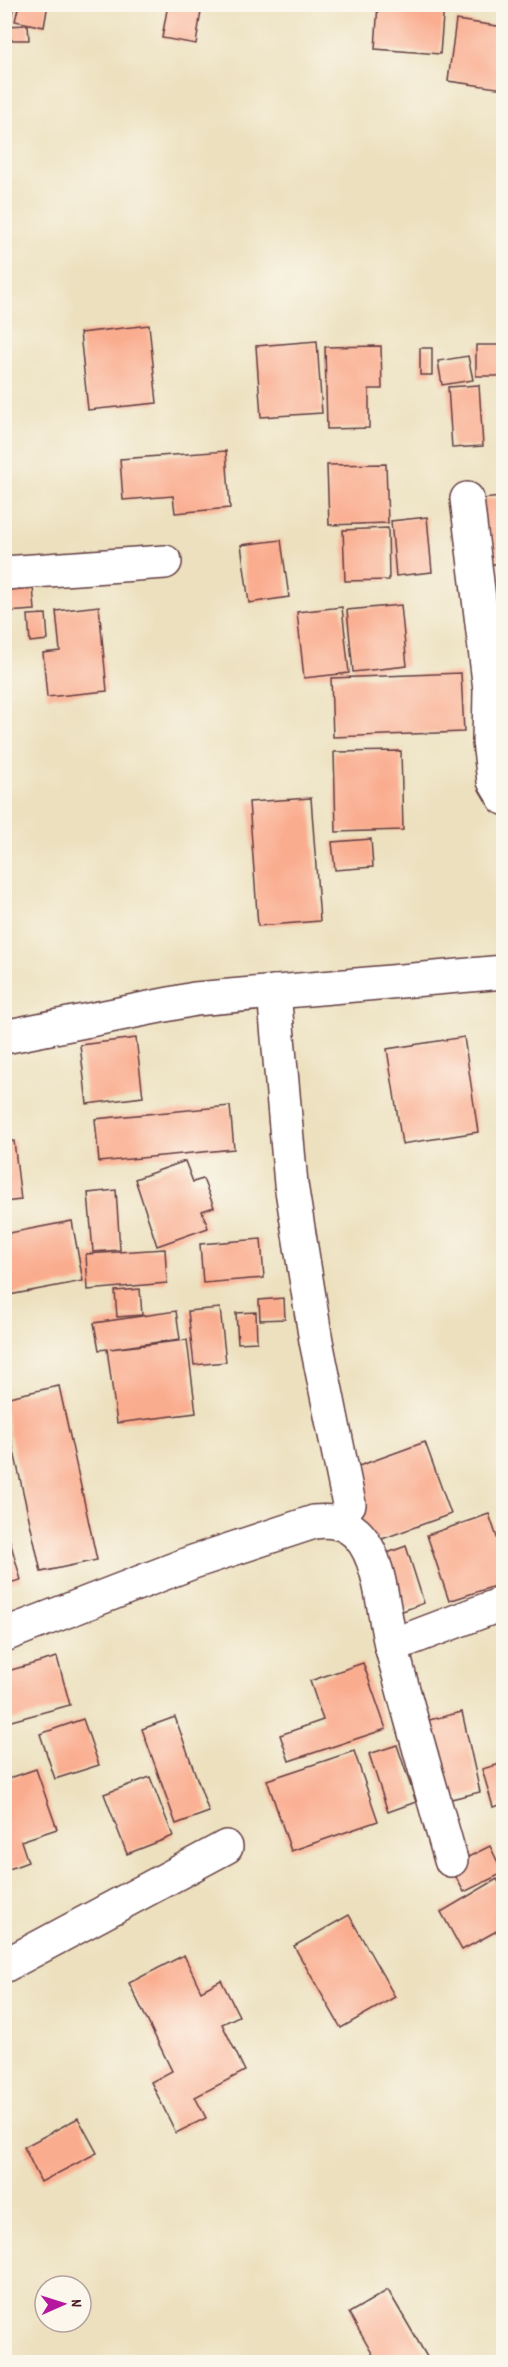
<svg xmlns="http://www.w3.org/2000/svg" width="508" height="2367" font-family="Dekko,sans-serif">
  <rect width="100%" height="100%" fill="#fbf7ec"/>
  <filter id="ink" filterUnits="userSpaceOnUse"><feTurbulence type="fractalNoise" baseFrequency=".0167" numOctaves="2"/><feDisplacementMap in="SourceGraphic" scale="12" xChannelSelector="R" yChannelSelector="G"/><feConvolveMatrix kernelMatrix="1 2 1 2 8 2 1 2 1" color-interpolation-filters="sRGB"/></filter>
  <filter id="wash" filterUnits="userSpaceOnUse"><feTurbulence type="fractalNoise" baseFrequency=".008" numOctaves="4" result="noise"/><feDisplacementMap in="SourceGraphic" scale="24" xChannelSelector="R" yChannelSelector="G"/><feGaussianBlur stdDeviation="1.35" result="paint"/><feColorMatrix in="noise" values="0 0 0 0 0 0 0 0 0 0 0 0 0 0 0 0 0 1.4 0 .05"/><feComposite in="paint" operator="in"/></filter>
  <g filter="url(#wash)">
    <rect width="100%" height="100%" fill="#ece0be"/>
    <g id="blocks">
      <g fill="#faac8e">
        <path d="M4,4H14L11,20L4,18Z"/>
        <path d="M19,4H48L44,27L15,21Z"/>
        <path d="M168,4H202L196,44L162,38Z"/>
        <path d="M378,4H444L440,54L375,49Z"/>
        <path d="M456,20L504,27V89L448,81Z"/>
        <path d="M28,25L29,40H6L5,26Z"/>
        <path d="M149,325L157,403L88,410L80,333Z"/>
        <path d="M317,341L322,413L261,417L256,346Z"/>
        <rect x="476" y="345" width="28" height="31"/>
        <path d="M381,346L382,389H369V428L327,429L325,347Z"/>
        <rect x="420" y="348" width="12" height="27"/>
        <path d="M468,356L473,380L442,385L438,361Z"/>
        <path d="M479,385L483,446L452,448L448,387Z"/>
        <path d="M226,451L230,508L175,513L173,496L123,500L120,459Z"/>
        <path d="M386,464L388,523L329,525L327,465Z"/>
        <path d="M502,497L504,563L477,566L471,500Z"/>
        <path d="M427,517L432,572L396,576L391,521Z"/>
        <path d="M388,528L389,580L345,581L343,530Z"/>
        <path d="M281,540L289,597L249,603L241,545Z"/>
        <path d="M33,588L35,610L7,612L5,590Z"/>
        <path d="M401,605L407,666L353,672L347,610Z"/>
        <path d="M99,606L107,691L47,697L43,653L60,651L56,611Z"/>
        <path d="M342,607L349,673L304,678L297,612Z"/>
        <path d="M46,614L48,640L30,642L28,615Z"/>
        <path d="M461,673L464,732L333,737L331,678Z"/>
        <path d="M401,751L403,830L336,832L334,752Z"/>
        <path d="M311,798L320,921L258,926L249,802Z"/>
        <path d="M371,839L373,867L335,870L332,842Z"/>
        <path d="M464,1037L478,1132L402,1144L387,1049Z"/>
        <path d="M136,1038L143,1097L87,1104L80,1045Z"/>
        <path d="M230,1106L234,1149L99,1162L95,1119Z"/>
        <path d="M14,1141L21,1200L4,1202V1142Z"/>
        <path d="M185,1161L193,1182L203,1179L214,1207L202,1211L208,1228L157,1246L135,1179Z"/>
        <path d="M116,1190L120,1250L93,1252L88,1193Z"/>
        <path d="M72,1221L83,1281L4,1296V1234Z"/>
        <path d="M261,1239L264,1278L203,1283L200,1244Z"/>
        <path d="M165,1249L167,1283L88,1290L86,1254Z"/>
        <path d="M140,1289L142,1315L117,1317L115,1291Z"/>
        <path d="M284,1298L285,1319L260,1320L259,1300Z"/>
        <path d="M220,1308L226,1362L194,1365L188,1311Z"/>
        <path d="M176,1311L180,1339L110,1349L187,1340L196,1413L117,1423L107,1349L99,1350L94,1323Z"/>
        <path d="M256,1312L257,1342L238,1343L236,1313Z"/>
        <path d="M59,1386L97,1560L41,1572L4,1407V1398Z"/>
        <path d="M425,1442L451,1514L371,1543L345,1471Z"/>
        <path d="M489,1514L504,1558V1583L449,1601L427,1535Z"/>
        <path d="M4,1520L21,1580L4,1584Z"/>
        <path d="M406,1546L424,1603L400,1612L382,1555Z"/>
        <path d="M57,1657L70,1705L4,1723V1672Z"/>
        <path d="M363,1663L386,1729L289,1761L280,1735L323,1720L310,1681Z"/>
        <path d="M462,1712L480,1792L443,1801L425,1721Z"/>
        <path d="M175,1717L209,1812L176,1824L142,1729Z"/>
        <path d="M83,1719L99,1765L55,1779L40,1734Z"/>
        <path d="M397,1745L416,1802L388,1812L369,1754Z"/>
        <path d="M354,1751L378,1821L291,1851L267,1780Z"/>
        <path d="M504,1763V1804L493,1807L482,1769Z"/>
        <path d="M36,1769L57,1829L21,1841L28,1862L4,1871V1780Z"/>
        <path d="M150,1777L173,1836L127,1854L104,1794Z"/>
        <path d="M490,1846L503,1873L464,1892L450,1866Z"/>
        <path d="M497,1879L504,1891V1927L462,1950L441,1912Z"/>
        <path d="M349,1915L395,1997L341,2028L294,1946Z"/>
        <path d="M184,1955L201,1991L221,1980L239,2016L222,2024L245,2071L195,2097L206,2118L176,2133L151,2082L172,2071L129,1983Z"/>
        <path d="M78,2118L97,2153L41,2182L24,2147Z"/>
        <path d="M388,2290L430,2362H377L349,2313Z"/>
      </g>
    </g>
  </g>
  <g filter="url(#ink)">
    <use href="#blocks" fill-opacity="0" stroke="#623c41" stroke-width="1.5"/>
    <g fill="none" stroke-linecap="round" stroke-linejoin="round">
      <defs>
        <g id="street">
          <path d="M467,499L490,690L489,742L494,781L504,798"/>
          <path d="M4,573L165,562"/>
          <path d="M274,992L291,1184L316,1341L349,1504"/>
          <path d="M4,1037L195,999L504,972"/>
          <path d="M4,1635L193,1562L314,1522C331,1520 347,1522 359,1536C382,1561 383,1616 392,1649C411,1720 431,1790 451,1860"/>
          <path d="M391,1646L504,1603"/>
          <path d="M4,1966L226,1847"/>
        </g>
      </defs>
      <use href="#street" stroke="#623c41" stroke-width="36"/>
      <use href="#street" stroke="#fff" stroke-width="33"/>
    </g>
  </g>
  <rect width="508" height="2367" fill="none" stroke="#fbf7ec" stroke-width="24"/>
  <g transform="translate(63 2304) rotate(87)"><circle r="28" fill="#fbf7ec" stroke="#b4a19f" stroke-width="1.5"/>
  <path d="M0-4.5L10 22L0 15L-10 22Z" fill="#b5179e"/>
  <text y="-9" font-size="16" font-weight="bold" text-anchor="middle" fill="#4a1f2b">N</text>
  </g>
</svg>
